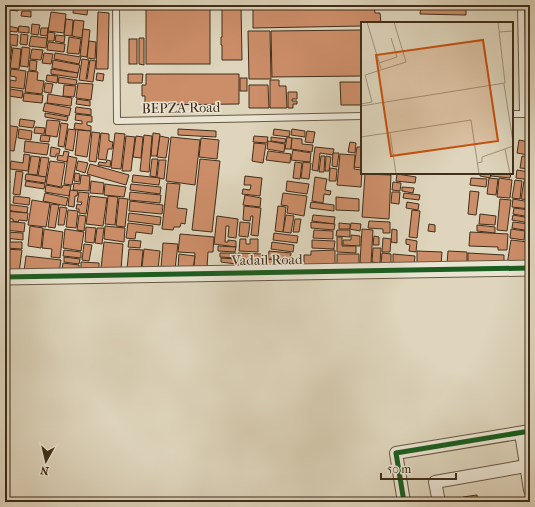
<svg xmlns="http://www.w3.org/2000/svg" width="535" height="507" font-family="'IM FELL French Canon',serif">
  <rect width="100%" height="100%" fill="#ded5bc"/>
  <filter id="stains"><feTurbulence type="fractalNoise" baseFrequency=".005" numOctaves="4"/><feColorMatrix values="0 0 0 0 .2 0 0 0 0 .09 0 0 0 0 .02 0 0 0 .5 -.17"/></filter>
  <radialGradient id="worn" r=".72"><stop offset=".6" stop-color="#630" stop-opacity="0"/><stop offset="1" stop-color="#630" stop-opacity=".3"/></radialGradient>
  <g fill="#cc8e69" stroke="#402e1b">
    <path d="M10,5H18V11L10,10Z"/>
    <path d="M34,5H55V10L33,8Z"/>
    <path d="M74,5H88L87,15L73,13Z"/>
    <rect x="95" y="5" width="15" height="4"/>
    <rect x="146" y="5" width="64" height="59"/>
    <path d="M220,5H241L242,60H222V45H221V37H222V8H220Z"/>
    <path d="M253,5H374L375,13H380L381,23H362V26L253,28Z"/>
    <path d="M421,5H466V15L420,14Z"/>
    <path d="M22,11H31V17L21,16Z"/>
    <path d="M51,12L66,14L64,33L48,31Z"/>
    <path d="M98,12L109,13L108,69H96Z"/>
    <path d="M66,19L73,20L72,36L64,35Z"/>
    <path d="M74,20L84,21L82,38L72,36Z"/>
    <path d="M32,24L40,25L38,35L31,34Z"/>
    <path d="M7,26L18,28L17,32L6,31Z"/>
    <path d="M19,26L29,27V33L18,32Z"/>
    <path d="M41,28H48L47,36L40,35Z"/>
    <path d="M83,29L90,30L87,57L80,56Z"/>
    <path d="M362,30V76L272,77L271,31Z"/>
    <path d="M248,31H270L271,79H249Z"/>
    <path d="M48,32L55,33L54,41H47Z"/>
    <path d="M6,34L18,35L17,46L5,44Z"/>
    <path d="M21,34L28,35L27,45L20,44Z"/>
    <path d="M56,35L65,36L64,43L55,41Z"/>
    <path d="M31,36L47,38L46,48L29,46Z"/>
    <path d="M69,37L81,39L79,54L67,53Z"/>
    <path d="M139,38H144V65L139,64Z"/>
    <rect x="129" y="39" width="8" height="25"/>
    <path d="M89,41L96,42L95,59L87,58Z"/>
    <path d="M48,42L65,44L64,52L47,50Z"/>
    <path d="M5,46L12,47L10,60L5,59Z"/>
    <path d="M22,47L30,48L28,67L20,66Z"/>
    <path d="M13,48L21,49L19,69L10,68Z"/>
    <path d="M32,49L43,50L41,60L30,59Z"/>
    <path d="M44,53L53,54L51,64L42,63Z"/>
    <path d="M55,53L81,57L79,64L54,59Z"/>
    <path d="M82,59L89,60L86,79H87L90,60L96,61L93,82L79,80Z"/>
    <path d="M30,60L37,61L36,71L29,70Z"/>
    <path d="M53,60L80,65L78,73L52,68Z"/>
    <path d="M11,69L26,71L24,89L9,87L10,80L16,81V77L10,76Z"/>
    <path d="M51,69L78,73L77,78L51,74Z"/>
    <path d="M28,71L38,72L37,80L44,81L42,94L25,92Z"/>
    <path d="M97,73L104,74L103,81L96,80Z"/>
    <path d="M128,74H143L142,83H128Z"/>
    <path d="M146,74H239V104L145,105V96H142V85H146Z"/>
    <path d="M47,75L58,76L57,83L46,81Z"/>
    <path d="M59,77L77,80L76,85L58,83Z"/>
    <rect x="240" y="78" width="7" height="13"/>
    <path d="M270,80H279V86H286L287,108H270Z"/>
    <path d="M340,82H362V105H341Z"/>
    <path d="M45,83L53,84L51,93L44,92Z"/>
    <path d="M78,83L93,84L91,100L76,98Z"/>
    <path d="M64,85L76,86L74,97L63,96Z"/>
    <path d="M249,85H268L269,108H249Z"/>
    <path d="M10,89L23,91L22,98L9,96Z"/>
    <path d="M288,92H297V99H292V101H297V104H293V108H288Z"/>
    <path d="M24,93L43,95L42,103L23,101Z"/>
    <path d="M48,94L72,98L71,106L47,103Z"/>
    <path d="M77,99L90,101V106L76,104Z"/>
    <path d="M45,103L71,108L69,116L43,111Z"/>
    <path d="M76,107L91,109V115L75,113Z"/>
    <path d="M45,113L68,117L67,121L45,117Z"/>
    <path d="M76,114L92,116V122H87V125L91,126V131L74,129L75,123L82,124V121L75,120Z"/>
    <path d="M20,119L35,121L33,128L19,126Z"/>
    <path d="M47,120L60,121L57,137L45,135Z"/>
    <path d="M61,123L68,124L64,147L58,146Z"/>
    <path d="M5,125L18,127L14,151L5,150Z"/>
    <path d="M35,127L45,128L44,134L34,133Z"/>
    <path d="M19,129L32,131L31,140L18,138Z"/>
    <path d="M68,129L76,130L73,151L65,149Z"/>
    <path d="M178,129L216,131V137L178,135Z"/>
    <path d="M274,129L290,131L289,137L273,135Z"/>
    <path d="M292,129L305,131V137L291,135Z"/>
    <path d="M78,130L91,131L87,157L75,155Z"/>
    <path d="M307,131L315,132L313,143L305,142Z"/>
    <path d="M92,132L100,133L96,162L89,161Z"/>
    <path d="M101,133L109,134V141L113,142L112,149H108L106,160L98,159Z"/>
    <path d="M115,133L125,134L121,169L111,168Z"/>
    <path d="M153,133L160,134L157,156H151Z"/>
    <path d="M41,135L50,136L49,142L40,141Z"/>
    <path d="M144,135L152,136L149,172L140,171Z"/>
    <path d="M126,136L135,137L131,171H122Z"/>
    <path d="M136,136L143,137L141,158L133,157Z"/>
    <path d="M160,136L169,138L166,158L157,157Z"/>
    <path d="M254,136L268,137L267,143L253,142Z"/>
    <path d="M171,137L200,140L195,185L166,181Z"/>
    <path d="M271,137L286,139L285,143L271,141Z"/>
    <path d="M287,137L292,138L291,149H285Z"/>
    <path d="M201,138L219,140L217,159L199,157Z"/>
    <path d="M292,138L302,139V144L313,145L312,152L291,149Z"/>
    <path d="M519,140L529,142L528,155L517,153Z"/>
    <path d="M25,141L49,144L47,155L24,152Z"/>
    <path d="M268,141L285,144L284,152L267,149Z"/>
    <path d="M350,142L356,143L355,153L348,152Z"/>
    <path d="M254,143L266,144L263,163L252,161Z"/>
    <path d="M51,147L60,149L59,154H56V157L50,156Z"/>
    <path d="M315,147L334,149L333,155L320,153L318,171L312,170Z"/>
    <path d="M357,147H362V168L354,167Z"/>
    <path d="M293,150L311,153L310,162L291,160Z"/>
    <path d="M64,151L69,152L67,162L57,160L58,155L63,156Z"/>
    <path d="M268,151L291,154L290,163L266,160Z"/>
    <path d="M333,153H339L337,167L332,166Z"/>
    <path d="M24,154L30,155L28,171L10,169L11,161L23,163Z"/>
    <path d="M340,154L355,155L354,169L362,170L361,187L337,185Z"/>
    <path d="M31,156L40,157L37,175L28,174Z"/>
    <path d="M68,156L77,158L72,185L64,184Z"/>
    <path d="M321,156H325L324,172H319Z"/>
    <path d="M326,156L331,157L329,171H325Z"/>
    <path d="M522,156L530,157V169L520,168Z"/>
    <path d="M41,157L49,158L46,177L38,176Z"/>
    <path d="M152,159H158L156,177L150,176Z"/>
    <path d="M200,159L220,161L212,232L192,230Z"/>
    <path d="M107,160L111,161L110,167L98,165L99,162L106,163Z"/>
    <path d="M159,160H166L164,179L157,178Z"/>
    <path d="M5,161H6L10,183L5,184Z"/>
    <path d="M50,161L65,163L61,187L46,184Z"/>
    <path d="M78,161L88,163L85,173L76,170Z"/>
    <path d="M295,162L302,163L300,179L293,178Z"/>
    <path d="M303,162L311,163L309,179L301,178Z"/>
    <path d="M90,164L129,175L126,185L87,174Z"/>
    <path d="M330,168L337,169L336,181H329Z"/>
    <path d="M517,170L530,172V180L516,178Z"/>
    <path d="M16,171L23,172L20,195L13,194Z"/>
    <path d="M75,173L80,174L79,182L74,181Z"/>
    <path d="M480,173H491L490,178L480,176Z"/>
    <path d="M492,173H511L510,178L491,176Z"/>
    <path d="M26,174L46,177L45,183L25,180Z"/>
    <path d="M365,174L391,175L389,219L362,217Z"/>
    <path d="M397,174L416,177L415,183L396,181Z"/>
    <path d="M81,175L90,176L89,191L73,190L74,183L80,184Z"/>
    <path d="M133,175L160,178L159,185L132,182Z"/>
    <path d="M245,176L262,178L260,196L242,194L243,189L250,190L251,185H244Z"/>
    <path d="M315,177L327,179L325,190L331,191L330,195L324,194L323,203L312,201Z"/>
    <path d="M471,178L487,179L486,187L470,185Z"/>
    <path d="M489,178L498,179L496,195L487,194Z"/>
    <path d="M499,178L512,180L510,198L497,197Z"/>
    <path d="M515,180L522,181L520,199L512,198Z"/>
    <path d="M26,181L45,184L44,189L25,186Z"/>
    <path d="M91,181L104,183L103,194L90,193Z"/>
    <path d="M287,181L309,184L307,194L286,191Z"/>
    <path d="M524,181L530,182V200L521,199Z"/>
    <path d="M393,182L401,183L400,191L392,190Z"/>
    <path d="M167,183L180,184L177,208L187,209L185,224L181,223L180,227H174L173,230L162,229Z"/>
    <path d="M105,184L126,187L124,197L104,195Z"/>
    <path d="M131,184L161,187L160,194L130,190Z"/>
    <path d="M46,185L62,188L63,185L71,186L69,196L45,192Z"/>
    <path d="M402,187L414,188L413,193L402,191Z"/>
    <path d="M70,190L78,191L77,196H75L74,207L68,206Z"/>
    <path d="M470,191L479,192L476,215L468,214Z"/>
    <path d="M79,192L89,193L86,214L79,213V209H76L77,204L81,205L82,202H77Z"/>
    <path d="M130,192L161,195L160,203L129,200Z"/>
    <path d="M392,192H400L399,204L391,203Z"/>
    <path d="M45,193L68,198L66,206L43,201Z"/>
    <path d="M283,193L307,196L304,216L287,213L288,206L281,205Z"/>
    <path d="M404,193L420,195L419,200L403,198Z"/>
    <path d="M245,195L261,198L260,207L243,205Z"/>
    <path d="M14,196L30,198L29,205L13,203Z"/>
    <path d="M90,196L107,198L103,226L86,224Z"/>
    <path d="M108,196L118,197L115,225L105,224Z"/>
    <path d="M336,197L359,199V211L336,210Z"/>
    <path d="M119,198L128,199L125,227L116,226Z"/>
    <path d="M500,199L511,200L507,231L497,230Z"/>
    <path d="M513,199L530,202V209L512,207Z"/>
    <path d="M32,200L50,203L46,227L28,225Z"/>
    <path d="M130,201L163,205L162,214L129,211Z"/>
    <path d="M311,202L334,205V211L310,208Z"/>
    <path d="M407,202L419,204L418,210L406,208Z"/>
    <path d="M5,204L28,207L27,213L5,210Z"/>
    <path d="M51,204L59,205L55,228L48,227Z"/>
    <path d="M244,206L261,208L258,236L251,235L253,216H251L250,221L243,220Z"/>
    <path d="M278,206L286,207L283,232L275,231Z"/>
    <path d="M60,207L67,208L64,225H58Z"/>
    <path d="M514,208L530,210V217L513,214Z"/>
    <path d="M68,210L78,211L76,228L66,227Z"/>
    <path d="M412,210L420,211L417,238L409,237Z"/>
    <path d="M5,211L28,213L27,221L19,220L18,222L13,221V219L5,218Z"/>
    <path d="M129,213L161,217L160,225L128,221Z"/>
    <path d="M480,214L496,216L495,225L479,224Z"/>
    <path d="M79,215L86,216L84,231L77,230Z"/>
    <path d="M286,215L294,216L291,233L283,232Z"/>
    <path d="M313,215L335,217L334,224L312,221Z"/>
    <path d="M513,215L530,218V223L512,220Z"/>
    <path d="M217,216L238,219L236,238L228,237L229,226H226L225,242H228V240L236,241V247L214,244Z"/>
    <path d="M295,219H301L299,232H293Z"/>
    <path d="M5,221L25,223L24,232L5,230Z"/>
    <path d="M369,221L390,222V233H383V229L368,228Z"/>
    <path d="M240,222L250,223L248,237L239,236Z"/>
    <path d="M311,222L335,224L334,230L311,228Z"/>
    <path d="M513,222L530,224V231L512,228Z"/>
    <path d="M128,223L153,226L152,234L136,232L135,239L126,238Z"/>
    <path d="M339,223L350,224V229H339Z"/>
    <path d="M351,223L361,224L360,231L350,229Z"/>
    <path d="M429,224L435,225V232L428,231Z"/>
    <path d="M477,225L495,227V233L477,231Z"/>
    <path d="M30,226L43,228L41,248L28,246Z"/>
    <path d="M105,226L125,228L124,242L104,239Z"/>
    <path d="M86,227L96,228L94,243L85,242Z"/>
    <path d="M97,228H104L102,244L95,243Z"/>
    <path d="M44,229L63,232L60,258L51,257L52,249L42,248Z"/>
    <path d="M65,229L84,232L81,251L63,248Z"/>
    <path d="M362,229L373,230L371,264L360,263Z"/>
    <path d="M392,229L397,230V243L391,242Z"/>
    <path d="M511,229L525,231L524,240L510,238Z"/>
    <path d="M314,230L333,231V239L313,238Z"/>
    <path d="M337,230H350V237L336,236Z"/>
    <path d="M5,232L23,233V240L5,238Z"/>
    <path d="M470,232L508,234L507,250H498V247L469,246Z"/>
    <path d="M274,233L298,236L297,243L273,240Z"/>
    <path d="M180,234L214,237L213,252H208L207,268L194,267L195,253L178,252Z"/>
    <path d="M351,235L360,236V246L343,245V240H351Z"/>
    <path d="M374,236L379,237V245H373Z"/>
    <path d="M337,237H342V246H356V253L337,252Z"/>
    <path d="M383,238L391,239L390,252H382Z"/>
    <path d="M5,239H10V242H22V249L5,248Z"/>
    <path d="M240,239H246V244H250V239H258V252L239,251Z"/>
    <path d="M406,239L417,241L416,252L409,251L410,245L406,244Z"/>
    <path d="M129,240L141,241L140,248L128,247Z"/>
    <path d="M312,240L335,241L334,249L312,248Z"/>
    <path d="M511,240L528,242L525,262L507,265Z"/>
    <path d="M104,242L123,244L121,270L101,268Z"/>
    <path d="M272,242L294,245L293,252L271,249Z"/>
    <path d="M163,243L178,244L175,269L161,267Z"/>
    <path d="M84,244L92,245L89,261L82,260Z"/>
    <path d="M218,246L236,247L235,252L218,251Z"/>
    <path d="M373,248H381L380,263L372,262Z"/>
    <path d="M5,249L22,250L19,273H5Z"/>
    <path d="M129,249L143,250L141,271L127,269Z"/>
    <path d="M144,249L160,251L158,269L142,267Z"/>
    <path d="M64,250L81,252V258L63,256Z"/>
    <path d="M335,250V267L304,268V255H311V251Z"/>
    <path d="M269,251L291,253L290,260L268,259Z"/>
    <path d="M417,251L442,252L441,265H417Z"/>
    <path d="M448,251L467,252V264H447Z"/>
    <path d="M220,253H236V258L220,257Z"/>
    <path d="M238,253L261,254L260,268L237,266Z"/>
    <path d="M382,253L391,254V264H381Z"/>
    <path d="M468,253L504,255V265L468,264Z"/>
    <path d="M179,254L195,256L193,269L178,267Z"/>
    <path d="M337,254H359V267L337,266Z"/>
    <path d="M393,254L415,256L414,266L393,265Z"/>
    <path d="M26,256L61,260L59,273L24,271Z"/>
    <path d="M64,257L80,259L79,264L64,262Z"/>
    <path d="M221,258L236,259V264L221,262Z"/>
    <path d="M266,259L299,262V269L265,267Z"/>
    <path d="M81,262L99,263V272L81,270Z"/>
    <path d="M63,263L79,265V272L62,270Z"/>
    <path d="M477,495L478,502H463V497Z"/>
  </g>
  <g fill="none" stroke-linecap="round" stroke-linejoin="round">
    <defs>
      <g id="service">
        <path d="M116,5L117,121L362,116"/>
        <path d="M521,5L523,114"/>
        <path d="M512,114H530"/>
      </g>
      <g id="minor">
        <path d="M521,433L530,490"/>
        <path d="M404,502L396,453L530,431"/>
        <path d="M439,502L435,482L526,466"/>
      </g>
      <path id="tertiary" d="M5,277L530,268"/>
    </defs>
    <use href="#service" stroke="#685843" stroke-width="8"/>
    <use href="#minor" stroke="#685843" stroke-width="14"/>
    <use href="#tertiary" stroke="#685843" stroke-width="17"/>
    <use href="#service" stroke="#eae4d3" stroke-width="6"/>
    <use href="#minor" stroke="#eae4d3" stroke-width="12"/>
    <use href="#tertiary" stroke="#eae4d3" stroke-width="15"/>
    <defs>
      <g id="cycleway">
        <path d="M5,277L530,268"/>
        <path d="M404,502L396,453L530,431"/>
      </g>
    </defs>
    <use href="#cycleway" stroke="#eae4d3" stroke-width="8"/>
    <use href="#cycleway" stroke="#1b5e20" stroke-width="5"/>
  </g>
  <g text-anchor="middle" dominant-baseline="central" stroke-width="3" stroke-linejoin="round" paint-order="stroke">
    <g font-size="14" fill="#402e1b" stroke="#eae4d3">
      <text transform="translate(181 108) rotate(-1)">BEPZA Road</text>
      <text transform="translate(267 260) rotate(-1)">Vadail Road</text>
    </g>
  </g>
  <g transform="translate(361 22)">
    <rect width="152" height="152" fill="#ded5bc"/>
    <path fill="none" stroke="#9f927c" stroke-width="1" d="M6,0L20,47M138,10L152,9M18,41L36,35L30,16M143,62L152,120M0,82L11,80L4,53L45,40L33,0M0,84L144,61L137,0M29,111L35,152M0,115L110,98L118,152M116,141L121,140V135L144,127M149,152L144,127L152,124"/>
    <path fill="#c6500f" fill-opacity="0.15" stroke="#c6500f" stroke-width="2" d="M122,18L137,119L30,134L15,33Z"/>
    <rect width="152" height="152" fill="none" stroke="#402e1b" stroke-width="2"/>
  </g>
  <rect width="535" height="507" fill="none" stroke="#ded5bc" stroke-width="20"/>
  <rect x="6" y="6" width="523" height="495" fill="none" stroke="#402e1b" stroke-width="2"/>
  <rect x="10" y="10" width="515" height="487" fill="none" stroke="#402e1b"/>
  <g transform="translate(46 461) rotate(188)" stroke="#eae4d3" stroke-width="3" paint-order="stroke">
  <path d="M0-3L7 15L0 10L-7 15Z" fill="#402e1b"/>
  <text y="-6" font-size="11" font-weight="bold" text-anchor="middle" fill="#402e1b">N</text>
  </g>
  <path d="M381 473v6h75v-6" fill="none" stroke="#402e1b" stroke-width="2"/>
  <text x="387" y="473" font-size="12" fill="#402e1b" stroke="#eae4d3" stroke-width="3" paint-order="stroke">50 m</text>
  <rect width="100%" height="100%" filter="url(#stains)"/>
  <rect width="100%" height="100%" fill="url(#worn)"/>
</svg>
